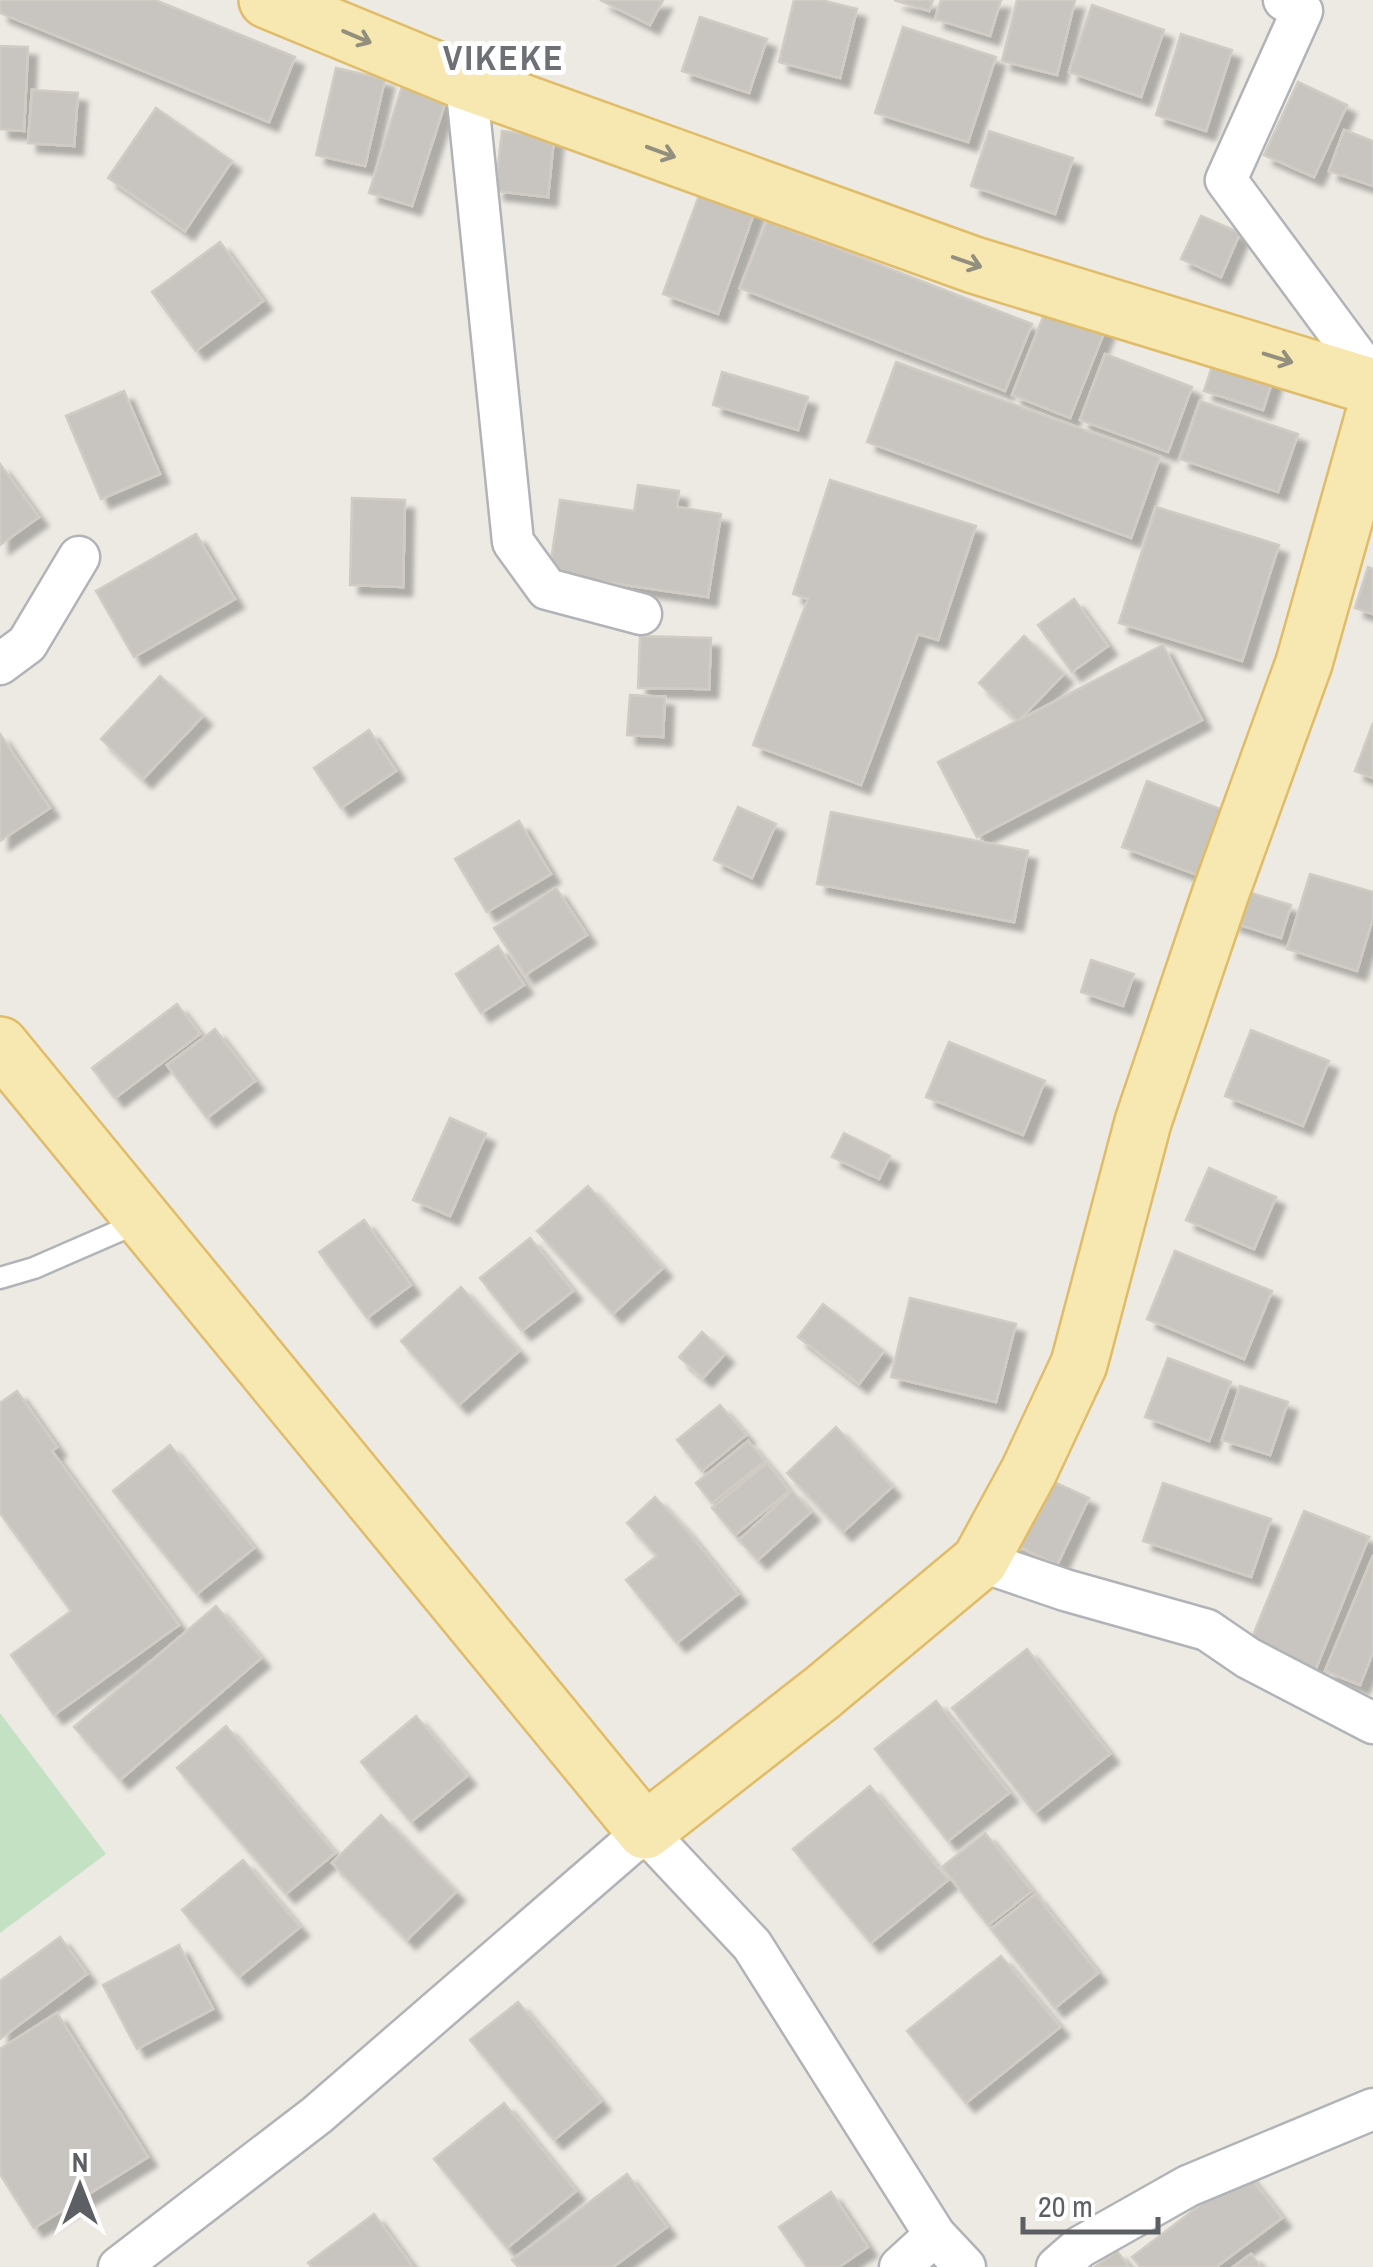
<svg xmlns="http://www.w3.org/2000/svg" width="1373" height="2267" font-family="'Archivo Narrow',sans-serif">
  <defs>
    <filter id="shadow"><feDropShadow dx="9" dy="9" stdDeviation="2.5" flood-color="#0004"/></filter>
  </defs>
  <rect width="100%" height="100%" fill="#edeae4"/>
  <path fill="#c4e2c3" d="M0,1713L106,1854L0,1933Z"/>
  <g fill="#c8c5c0" stroke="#d1ccc3" stroke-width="2.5" filter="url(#shadow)">
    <path d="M0,0H155L295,57L269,122L0,13Z"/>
    <path d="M600,0H663L650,25Z"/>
    <path d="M794,0H821L857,9L840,78L779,62Z"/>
    <path d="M894,0H933L929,11Z"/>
    <path d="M941,0H1001L990,36L935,19Z"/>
    <path d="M1017,0H1075L1057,75L1002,61Z"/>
    <path d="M1092,5L1164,30L1141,97L1069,72Z"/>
    <path d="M700,17L767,39L749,93L682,71Z"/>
    <path d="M903,27L996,57L968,142L875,113Z"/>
    <path d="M1181,34L1232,50L1206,131L1156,115Z"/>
    <path d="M0,46L28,47L24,131L0,129Z"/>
    <path d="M336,68L385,79L365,166L316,155Z"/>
    <path d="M404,80L448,94L412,206L369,193Z"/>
    <path d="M1298,82L1347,105L1314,177L1264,155Z"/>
    <path d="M32,90L78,93L74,146L28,143Z"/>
    <path d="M156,108L232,161L185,231L108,178Z"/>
    <path d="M1344,130L1373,141V186L1329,171Z"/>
    <path d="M502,131L554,137L548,197L495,191Z"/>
    <path d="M989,131L1073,158L1055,214L971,186Z"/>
    <path d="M705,179L759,199L718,314L663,294Z"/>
    <path d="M1201,216L1240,233L1221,277L1181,259Z"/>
    <path d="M767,221L1032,324L1005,391L740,288Z"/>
    <path d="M220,242L263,301L196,351L152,292Z"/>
    <path d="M1049,302L1107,325L1070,418L1012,395Z"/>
    <path d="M1217,351L1276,370L1263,410L1204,391Z"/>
    <path d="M1105,354L1192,387L1168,452L1080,420Z"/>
    <path d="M896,362L1160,457L1131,538L867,442Z"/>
    <path d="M722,372L808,397L798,430L713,405Z"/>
    <path d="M124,391L160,474L101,499L66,416Z"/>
    <path d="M1200,401L1298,434L1278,492L1180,459Z"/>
    <path d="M0,464L39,517L0,545Z"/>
    <path d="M830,480L976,526L938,640L918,634L861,785L753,745L808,599L793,594Z"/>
    <path d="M638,485L679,491L677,507L721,514L708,597L549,574L560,500L634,511Z"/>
    <path d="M352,498L405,500L403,587L350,585Z"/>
    <path d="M1156,507L1279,545L1242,661L1119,623Z"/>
    <path d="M196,534L235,599L134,657L96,591Z"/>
    <path d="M1368,567L1373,569V614L1355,608Z"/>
    <path d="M1074,599L1108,646L1072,672L1038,625Z"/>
    <path d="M640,636L711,638L709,689L638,688Z"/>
    <path d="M1024,636L1064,674L1018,721L979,683Z"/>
    <path d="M1163,645L1202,720L977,837L938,762Z"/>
    <path d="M160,676L203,716L143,779L101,739Z"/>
    <path d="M630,695L665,697L663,737L627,735Z"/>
    <path d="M1373,723V778L1355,771Z"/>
    <path d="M369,730L396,771L341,808L314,768Z"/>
    <path d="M0,734L50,808L0,841Z"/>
    <path d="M1147,781L1241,817L1216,882L1122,847Z"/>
    <path d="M738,807L776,824L752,878L714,860Z"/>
    <path d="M831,812L1028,851L1014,922L817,884Z"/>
    <path d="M519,821L551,874L487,912L455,859Z"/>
    <path d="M1310,874L1373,892V918L1357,971L1287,949Z"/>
    <path d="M556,888L587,935L525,975L494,928Z"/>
    <path d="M1241,890L1291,905L1281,938L1231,922Z"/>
    <path d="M498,946L524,985L481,1013L456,974Z"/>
    <path d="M1091,960L1134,974L1123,1006L1081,992Z"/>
    <path d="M177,1004L200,1034L115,1098L92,1068Z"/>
    <path d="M215,1029L255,1081L207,1118L167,1065Z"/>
    <path d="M1251,1030L1329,1061L1303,1126L1225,1096Z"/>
    <path d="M949,1042L1045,1081L1023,1135L926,1097Z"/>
    <path d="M450,1118L486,1134L450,1216L413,1200Z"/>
    <path d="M844,1133L890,1156L879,1179L832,1157Z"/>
    <path d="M1209,1168L1276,1197L1254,1249L1186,1220Z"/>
    <path d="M588,1186L663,1268L613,1314L537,1231Z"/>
    <path d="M364,1220L411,1285L367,1318L319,1252Z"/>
    <path d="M530,1238L573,1291L522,1331L480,1278Z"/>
    <path d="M1175,1251L1272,1291L1244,1359L1147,1319Z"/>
    <path d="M461,1287L519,1351L459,1405L401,1341Z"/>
    <path d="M910,1298L1016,1324L996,1402L891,1377Z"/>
    <path d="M823,1304L884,1351L859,1384L798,1337Z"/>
    <path d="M702,1332L725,1354L703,1378L679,1357Z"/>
    <path d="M1168,1358L1231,1382L1209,1441L1145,1417Z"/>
    <path d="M1240,1386L1288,1402L1270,1455L1222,1440Z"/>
    <path d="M17,1391L57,1447L52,1451L179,1625L54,1715L11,1655L71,1611L0,1513V1403Z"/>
    <path d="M720,1405L746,1435L702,1471L677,1440Z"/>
    <path d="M836,1427L892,1487L843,1532L787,1473Z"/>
    <path d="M748,1441L765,1461L712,1503L696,1483Z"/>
    <path d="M170,1445L254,1548L197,1594L113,1491Z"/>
    <path d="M767,1463L789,1491L735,1535L712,1508Z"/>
    <path d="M1043,1477L1089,1498L1057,1565L1011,1543Z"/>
    <path d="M1163,1483L1271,1519L1251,1577L1143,1541Z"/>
    <path d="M792,1491L811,1512L758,1560L739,1540Z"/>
    <path d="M655,1497L687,1531L738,1594L677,1643L626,1580L657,1556L627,1523Z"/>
    <path d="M1304,1511L1369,1537L1315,1671L1249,1645Z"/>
    <path d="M1373,1556V1652L1360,1685L1325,1671Z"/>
    <path d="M216,1606L261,1658L120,1780L74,1727Z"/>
    <path d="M1027,1649L1110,1754L1035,1813L952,1708Z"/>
    <path d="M936,1701L1009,1793L948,1841L875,1749Z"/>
    <path d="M416,1716L467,1776L411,1822L361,1762Z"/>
    <path d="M226,1726L335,1853L286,1894L177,1768Z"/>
    <path d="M870,1786L948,1880L871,1943L793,1849Z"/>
    <path d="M381,1815L456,1892L407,1940L332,1863Z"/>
    <path d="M985,1833L1032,1891L988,1925L942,1867Z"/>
    <path d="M243,1860L300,1927L239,1977L182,1910Z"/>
    <path d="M1035,1894L1098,1973L1055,2008L991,1929Z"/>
    <path d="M60,1937L87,1974L0,2039V1981Z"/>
    <path d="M179,1945L213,2009L137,2049L103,1985Z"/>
    <path d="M1001,1956L1060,2027L966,2103L907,2031Z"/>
    <path d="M518,2002L601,2101L554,2140L470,2040Z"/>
    <path d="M57,2013L148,2157L34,2228L0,2174V2049Z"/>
    <path d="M504,2103L576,2191L507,2248L434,2159Z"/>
    <path d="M1245,2171L1282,2218L1216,2267H1140L1132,2257Z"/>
    <path d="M627,2174L667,2227L613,2267H518L512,2260Z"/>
    <path d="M831,2192L868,2247L839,2267H807L779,2227Z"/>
    <path d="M374,2214L413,2267H312L308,2263Z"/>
    <path d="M1117,2251L1129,2267H1095Z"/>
    <path d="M1251,2254L1261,2267H1233Z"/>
  </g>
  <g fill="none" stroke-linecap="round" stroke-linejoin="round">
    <defs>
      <path id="lane" d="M0,1278L34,1268L142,1221"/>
      <g id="street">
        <path d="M1284,0L1302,11L1226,180L1373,379"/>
        <path d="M466,82L513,542L547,589L641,614"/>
        <path d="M0,664L27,644L79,557"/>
        <path d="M980,1561L1065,1590L1207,1630L1248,1658L1373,1723"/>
        <path d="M119,2267L317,2115L645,1831L752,1945L935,2235L965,2267"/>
        <path d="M900,2267L935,2235"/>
        <path d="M1057,2267L1080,2247L1188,2186L1373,2109"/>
      </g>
      <g id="primary">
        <path d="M267,0L466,82L974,265L1373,387"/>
        <path d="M0,1045L645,1831L823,1692L980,1561L1029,1471L1079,1364L1143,1122L1220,895L1304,663L1373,418"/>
      </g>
    </defs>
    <use href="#lane" stroke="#b1b4b7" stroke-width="25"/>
    <use href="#street" stroke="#b1b4b7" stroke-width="45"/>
    <use href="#primary" stroke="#e1bc68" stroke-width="60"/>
    <use href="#lane" stroke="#fff" stroke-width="20"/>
    <use href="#street" stroke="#fff" stroke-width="40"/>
    <use href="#primary" stroke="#f6e8b0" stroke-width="55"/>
  </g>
  <defs><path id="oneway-shaft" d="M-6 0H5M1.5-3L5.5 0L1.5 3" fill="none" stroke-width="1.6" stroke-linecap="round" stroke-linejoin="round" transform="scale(2.5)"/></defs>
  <g stroke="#928f7e">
    <use href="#oneway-shaft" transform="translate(357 37) rotate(23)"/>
    <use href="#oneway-shaft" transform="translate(661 152) rotate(20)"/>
    <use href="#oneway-shaft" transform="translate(967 262) rotate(19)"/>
    <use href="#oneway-shaft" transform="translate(1278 358) rotate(17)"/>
  </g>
  <g text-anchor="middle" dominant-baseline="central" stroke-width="10" stroke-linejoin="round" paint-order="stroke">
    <g font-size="35" font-weight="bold" letter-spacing="2.5" fill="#6d7175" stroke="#fff">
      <text x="504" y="57">VIKEKE</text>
    </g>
  </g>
  <g transform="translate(80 2187)" stroke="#ffffff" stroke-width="8" paint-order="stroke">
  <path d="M0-8L18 38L0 25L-18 38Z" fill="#5c5f63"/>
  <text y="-15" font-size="28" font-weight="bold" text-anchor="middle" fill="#5c5f63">N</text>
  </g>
  <path d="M1023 2217v15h135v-15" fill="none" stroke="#5c5f63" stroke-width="5"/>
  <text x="1038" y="2217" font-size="30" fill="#5c5f63" stroke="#ffffff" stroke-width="8" paint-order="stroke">20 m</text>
</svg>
